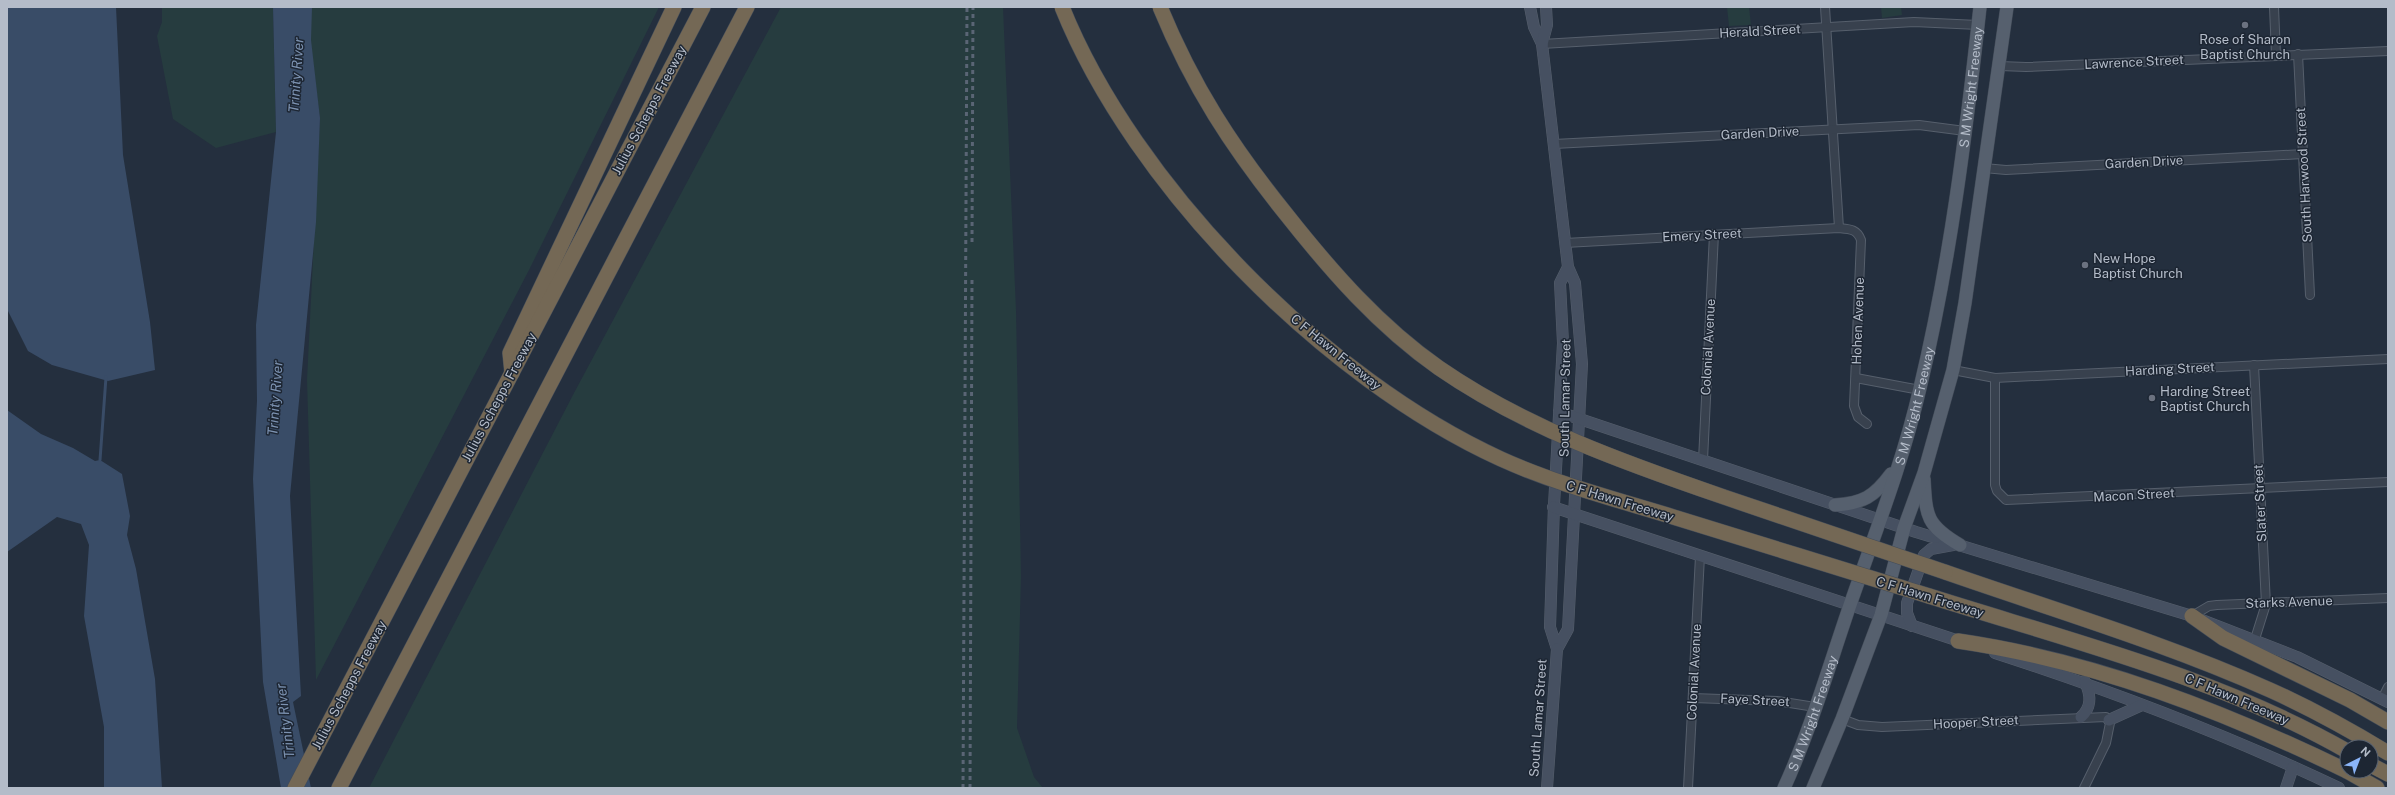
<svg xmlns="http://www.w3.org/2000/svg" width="2395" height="795" font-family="'Public Sans',sans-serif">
  <rect width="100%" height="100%" fill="#242f3e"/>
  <g fill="#263c3f">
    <path d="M162,7H273L276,132L216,148L173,119L157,36L162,22Z"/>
    <path d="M306,7H659L529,270L316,680L307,380L320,118Z"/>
    <path d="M781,7H1003L1016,311L1021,576L1017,728L1034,777L1043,788H369L574,393Z"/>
    <path d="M1727,7H1749L1751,25L1729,26Z"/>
    <path d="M1881,7H1901L1902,15L1882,18Z"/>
  </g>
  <g fill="#394c67">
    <path d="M7,7H116L123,155L150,322L155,370L108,381L52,365L28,351L7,309Z"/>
    <path d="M273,7H312L311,40L320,118L316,222L290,496L301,696L293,702L311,788H281L263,682L253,479L257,401L256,325L276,132Z"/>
    <path d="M7,410L41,434L73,448L95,461L100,460L122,474L130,516L127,535L136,569L155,679L162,788H104V727L84,616L89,545L81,524L57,517L7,552Z"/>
  </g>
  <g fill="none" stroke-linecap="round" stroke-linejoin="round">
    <path stroke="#394c67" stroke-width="3" d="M100,460L106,377"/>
    <defs>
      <g id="minor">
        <path d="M1825,7L1839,228"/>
        <path d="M2274,7L2276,55"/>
        <path d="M1542,44L1914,22L1978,25"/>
        <path d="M2298,54L2310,295"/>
        <path d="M2000,66L2026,67L2388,51"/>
        <path d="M1554,144L1919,125L1965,131"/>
        <path d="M1984,168L2006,170L2303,154"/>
        <path d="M1565,243L1839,228C1850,229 1857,229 1861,240L1854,406L1858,417L1867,424"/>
        <path d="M2254,365L2266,604L2255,639"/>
        <path d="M1953,370L1995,378L2388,359"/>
        <path d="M1856,378L1920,390"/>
        <path d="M1995,378V485L1997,491L2006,500L2388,482"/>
        <path d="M1703,460L1714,234"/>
        <path d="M2192,616L2209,606L2217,605L2388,598"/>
        <path d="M1693,698L1777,701L1815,707"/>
        <path d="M2382,699L2388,687"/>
        <path d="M1842,719L1858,725L1882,727L2106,717L2110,723L2106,743L2084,788"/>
        <path d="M1688,788L1700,556"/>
      </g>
      <g id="secondary">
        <path d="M1530,7L1534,27L1542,44L1568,267L1575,283L1582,364L1568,629L1557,649L1550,627L1554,505L1563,343L1560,283L1568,267"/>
        <path d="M1542,44L1547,25L1546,7"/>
        <path d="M1559,412L1916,532L2192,616L2297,657L2388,702"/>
        <path d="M1553,507L1965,643"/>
        <path d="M1912,626L1907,613V603L1924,555L1931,549L1953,545"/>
        <path d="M1995,653C2112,691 2228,735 2339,788"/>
        <path d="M2081,717C2092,707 2091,695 2085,682"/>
        <path d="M2109,720L2142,705"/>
        <path d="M1547,788L1557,649"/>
        <path d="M2286,788L2293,767"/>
      </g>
      <g id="primary">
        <path d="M1924,479C1926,516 1926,525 1960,545"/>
        <path d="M1835,505C1863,503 1874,497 1891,474"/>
        <path id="s1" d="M1784,788C1811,729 1829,666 1850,605C1875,533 1903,462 1920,388C1950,263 1966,135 1980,7"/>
        <path d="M1813,788L1842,719L1881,615L1904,528L1924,473L1953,370L1965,303L2007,7"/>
      </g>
      <g id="motorway">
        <path d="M512,373L510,353L674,7"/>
        <path d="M1945,572C2054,610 2165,643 2270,690C2310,708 2350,730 2388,753"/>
        <path d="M1929,596C2071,641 2217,677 2347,751"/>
        <path d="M2192,616L2223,638L2350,700L2388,722"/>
        <path d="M1958,641C2095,661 2223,711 2347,771"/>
        <path d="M2371,765L2388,774"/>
        <path d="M2347,771L2377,788"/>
        <path d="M295,788L703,7"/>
        <path d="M339,788L747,7"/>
      </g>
    </defs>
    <use href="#minor" stroke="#565f6c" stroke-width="10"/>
    <use href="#secondary" stroke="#565f6c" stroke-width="12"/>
    <use href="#primary" stroke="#414a57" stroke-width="14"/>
    <use href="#motorway" stroke="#434c59" stroke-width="16"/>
    <use href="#minor" stroke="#38414e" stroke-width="8"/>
    <use href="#secondary" stroke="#465061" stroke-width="11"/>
    <use href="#primary" stroke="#56606e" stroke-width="13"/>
    <use href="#motorway" stroke="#746855" stroke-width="15"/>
    <g stroke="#5a6575" stroke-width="3" stroke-dasharray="4 4" stroke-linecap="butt">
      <path d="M972,242L973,7"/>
      <path d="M963,788L967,7"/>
      <path d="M970,788L972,280"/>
    </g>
    <defs>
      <g id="motorway-bridge">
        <path d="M1062,7C1134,186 1325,379 1501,459C1554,483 1611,498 1667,515C1754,542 1842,569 1929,596"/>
        <path d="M1160,7C1193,87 1232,147 1286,214C1331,271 1379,326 1439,368C1526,428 1625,463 1724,497C1798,522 1872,547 1945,572"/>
      </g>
    </defs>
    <use href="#motorway-bridge" stroke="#434c59" stroke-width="16" stroke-linecap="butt"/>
    <use href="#motorway-bridge" stroke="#746855" stroke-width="15"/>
  </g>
  <g fill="#6b7280" stroke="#1d2633" stroke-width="1.5">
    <circle cx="2245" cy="25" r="4"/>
    <circle cx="2085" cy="265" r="4"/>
    <circle cx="2152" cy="398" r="4"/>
  </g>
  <g text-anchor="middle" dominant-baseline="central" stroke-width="3" stroke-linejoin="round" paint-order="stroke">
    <g font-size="13" fill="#b4bcc9" stroke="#1d2633">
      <text transform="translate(1760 31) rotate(-3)">Herald Street</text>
      <text transform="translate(2134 62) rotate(-3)">Lawrence Street</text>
      <text stroke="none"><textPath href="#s1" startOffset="728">S M Wright Freeway</textPath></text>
      <text transform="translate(649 110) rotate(-62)">Julius Schepps Freeway</text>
      <text transform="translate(1760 133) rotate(-3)">Garden Drive</text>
      <text transform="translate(2144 162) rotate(-3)">Garden Drive</text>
      <text transform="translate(2304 175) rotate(-93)">South Harwood Street</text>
      <text transform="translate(1702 235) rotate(-3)">Emery Street</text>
      <text transform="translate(1858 321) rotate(-88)">Hohen Avenue</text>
      <text transform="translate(1708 347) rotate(-87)">Colonial Avenue</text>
      <text transform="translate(1336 352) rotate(39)">C F Hawn Freeway</text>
      <text transform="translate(2170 369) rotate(-3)">Harding Street</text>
      <text transform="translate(499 397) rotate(-62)">Julius Schepps Freeway</text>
      <text transform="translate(1565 398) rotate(-89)">South Lamar Street</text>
      <text stroke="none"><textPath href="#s1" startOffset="404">S M Wright Freeway</textPath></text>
      <text transform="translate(2134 495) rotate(-3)">Macon Street</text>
      <text transform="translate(1620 501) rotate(17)">C F Hawn Freeway</text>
      <text transform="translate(2260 503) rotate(-93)">Slater Street</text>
      <text transform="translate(1930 597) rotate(17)">C F Hawn Freeway</text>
      <text transform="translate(2289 602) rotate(-2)">Starks Avenue</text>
      <text transform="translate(1694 672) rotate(-87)">Colonial Avenue</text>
      <text transform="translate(349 685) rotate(-62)">Julius Schepps Freeway</text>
      <text transform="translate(2237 699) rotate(23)">C F Hawn Freeway</text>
      <text transform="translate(1755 700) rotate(3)">Faye Street</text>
      <text stroke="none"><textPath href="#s1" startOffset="80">S M Wright Freeway</textPath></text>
      <text transform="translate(1538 718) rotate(-86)">South Lamar Street</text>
      <text transform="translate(1976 722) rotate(-3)">Hooper Street</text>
    </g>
    <g font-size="13" fill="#b4bcc9" stroke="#1d2633" text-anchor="start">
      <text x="2245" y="39" text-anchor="middle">Rose of Sharon<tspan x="2245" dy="15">Baptist Church</tspan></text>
      <text x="2093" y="258">New Hope<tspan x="2093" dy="15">Baptist Church</tspan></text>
      <text x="2160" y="391">Harding Street<tspan x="2160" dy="15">Baptist Church</tspan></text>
    </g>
    <g font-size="14" font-style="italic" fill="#7c92b1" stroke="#1d2633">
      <text transform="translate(296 75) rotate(-86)">Trinity River</text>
      <text transform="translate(275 398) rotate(-86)">Trinity River</text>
      <text transform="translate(285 721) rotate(-97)">Trinity River</text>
    </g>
  </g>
  <rect width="2395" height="795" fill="none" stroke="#b4bcc9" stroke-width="16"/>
  <g transform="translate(2359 759) rotate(42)"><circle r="19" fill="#1d2633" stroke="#59626f"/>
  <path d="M0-3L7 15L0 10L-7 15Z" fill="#8ab4f8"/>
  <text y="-6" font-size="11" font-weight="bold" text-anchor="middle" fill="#b4bcc9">N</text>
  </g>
</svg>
